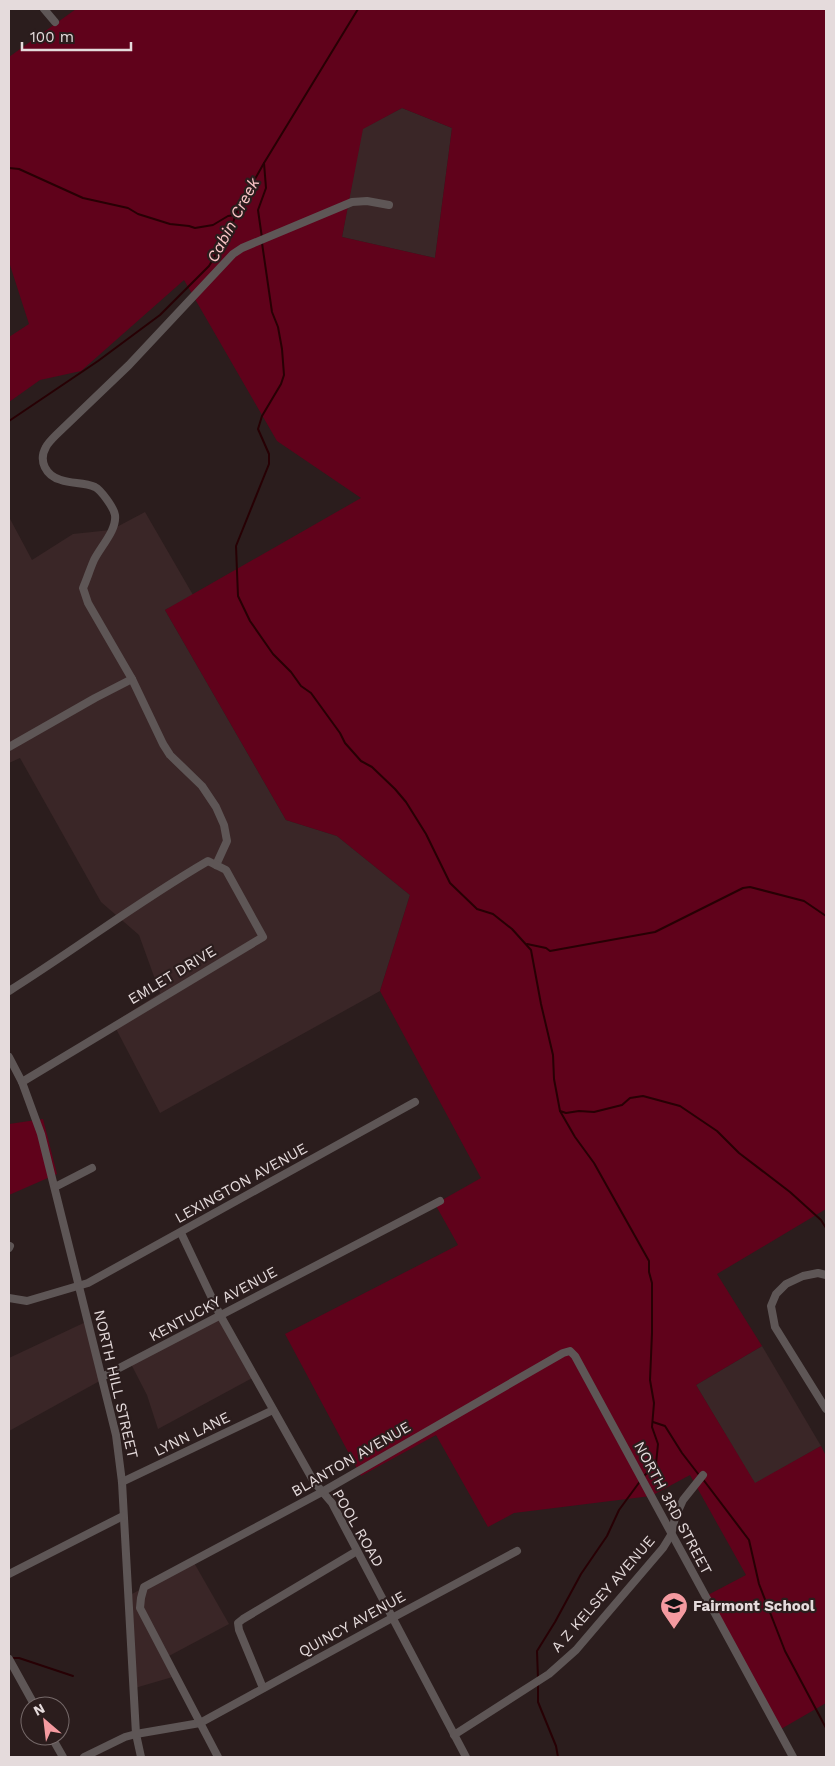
<svg xmlns="http://www.w3.org/2000/svg" width="835" height="1766" font-family="'Work Sans',sans-serif">
  <rect width="100%" height="100%" fill="#2b1d1d"/>
  <g fill="#3a2627">
    <path d="M402,108L452,128L435,258L342,237L362,129Z"/>
    <path d="M145,512L193,595L165,610L286,820L337,836L410,895L380,991L160,1113L113,1023L160,993L139,935L101,902L20,758L9,763V517L32,560L73,534L111,530Z"/>
    <path d="M222,1314L256,1376L158,1429L147,1395L131,1364Z"/>
    <path d="M90,1320L105,1378L9,1431V1358Z"/>
    <path d="M762,1346L821,1446L755,1484L696,1385Z"/>
    <path d="M193,1561L229,1624L167,1657L176,1676L135,1688L132,1594Z"/>
  </g>
  <g fill="#60021b" fill-rule="evenodd">
    <path d="M76,9H826V1209L717,1274L762,1346L696,1385L755,1483L821,1446L826,1456V1703L781,1729L706,1596L746,1575L690,1475L651,1496L514,1513L488,1527L436,1435L361,1476L285,1334L458,1245L435,1204L481,1178L380,991L410,895L337,836L286,820L165,610L361,498L277,441L184,280L81,371L40,380L9,402V337L29,324L9,262V57ZM402,108L452,128L435,258L342,237L363,129Z"/>
    <path d="M43,1119L57,1174L9,1195V1124Z"/>
  </g>
  <g fill="none" stroke-linecap="round" stroke-linejoin="round">
    <g stroke="#270004" stroke-width="2">
      <path d="M9,168L19,169L83,198L128,208L138,214L170,224L189,226L195,228L213,225L228,216L235,215"/>
      <path d="M262,238L258,210L266,188L264,163"/>
      <path d="M262,243L272,312L278,327L282,349L284,375L281,384L262,416L258,429L269,454V464L236,546L238,596L250,621L273,654L291,672L301,686L311,693L340,733L345,743L361,761L372,767L395,789L406,802L426,834L450,883L477,909L493,914L512,929L531,950L541,1004L553,1055L554,1079L560,1111L575,1137L594,1163L649,1261V1272L652,1283V1333L650,1380L654,1403L652,1427L658,1444L656,1464L644,1476"/>
      <path d="M9,421L98,361L160,315L209,266L230,231L237,211L264,163L358,9"/>
      <path d="M527,944L546,948L550,951L655,932L743,888L750,887L804,901L826,916"/>
      <path d="M560,1111L566,1113L579,1111L594,1112L622,1105L630,1098L643,1096L680,1106L717,1131L739,1153L790,1192L821,1220L826,1228"/>
      <path d="M653,1422L665,1426L682,1453L699,1475"/>
      <path d="M702,1478L749,1540L759,1584L785,1651L826,1728"/>
      <path d="M11,1658H19L73,1676"/>
      <path d="M538,1679L537,1651L555,1622L581,1574L607,1536L619,1510L641,1480"/>
      <path d="M538,1683V1702L556,1746L558,1757"/>
    </g>
    <g stroke="#5e5656" stroke-width="8">
      <path d="M44,9L55,22"/>
      <path d="M9,747L95,698L132,679"/>
      <path d="M216,865L227,841L224,825L216,807L202,786L170,755L163,744L132,679L88,603L83,588C87,579 90,569 94,560C101,546 117,530 115,515C114,508 101,490 95,487C84,482 72,484 61,480C46,476 38,461 46,447C48,443 52,439 56,435L129,365L233,254L242,248L352,202L367,201L389,205"/>
      <path d="M9,991C76,949 139,901 208,861L226,870L263,937L22,1082"/>
      <path d="M9,1057L22,1082L41,1134L116,1435L122,1482L136,1734L141,1757"/>
      <path d="M55,1187L92,1168"/>
      <path d="M181,1233L220,1315L314,1482L332,1503L466,1757"/>
      <path d="M9,1248L10,1246"/>
      <path d="M826,1275L818,1273L803,1276L786,1284L776,1294L771,1306L775,1327L826,1409"/>
      <path d="M9,1298L27,1301L88,1283L415,1102"/>
      <path d="M102,1377L440,1201"/>
      <path d="M122,1482L273,1410"/>
      <path d="M9,1574L123,1516"/>
      <path d="M9,1659L35,1706"/>
      <path d="M263,1688L239,1630L238,1623L243,1619L357,1551"/>
      <path d="M454,1735L549,1674L576,1650L663,1548L671,1535L675,1518L683,1500L703,1475"/>
      <path d="M51,1736L63,1757"/>
      <path d="M84,1757L125,1737L136,1734L200,1723L392,1618L517,1551"/>
      <path d="M218,1757L140,1608L141,1598L144,1587L322,1492L563,1353L570,1351L575,1356L793,1757"/>
    </g>
  </g>
  <defs>
    <symbol id="school-pin" viewBox="-11 -11 22 30"><path d="M0 17L-7.5 6A9.5 9.5 0 1 1 7.5 6Z" fill="#f49aa0" stroke="#2b1d1d"/><path d="M0-5L7-2L0 1L-7-2ZM-4 1L0 2.5L4 1V4Q0 6-4 4Z" fill="#111"/></symbol>
  </defs>
  <g fill-rule="evenodd">
    <use href="#school-pin" x="658" y="1590" width="32" height="43"/>
  </g>
  <g text-anchor="middle" dominant-baseline="central" stroke-width="4.5" stroke-linejoin="round" paint-order="stroke">
    <g font-size="15" fill="#e5dbdc" stroke="#2b1d1d">
      <text transform="translate(172 975) rotate(-31)">EMLET DRIVE</text>
      <text transform="translate(241 1183) rotate(-29)">LEXINGTON AVENUE</text>
      <text transform="translate(213 1304) rotate(-28)">KENTUCKY AVENUE</text>
      <text transform="translate(116 1384) rotate(77)">NORTH HILL STREET</text>
      <text transform="translate(192 1434) rotate(-26)">LYNN LANE</text>
      <text transform="translate(351 1459) rotate(-30)">BLANTON AVENUE</text>
      <text transform="translate(673 1508) rotate(62)">NORTH 3RD STREET</text>
      <text transform="translate(358 1528) rotate(60)">POOL ROAD</text>
      <text transform="translate(603 1594) rotate(-49)">A Z KELSEY AVENUE</text>
      <text transform="translate(352 1624) rotate(-29)">QUINCY AVENUE</text>
    </g>
    <g font-size="15" font-weight="bold" fill="#e5dbdc" stroke="#2b1d1d" text-anchor="start">
      <text x="693" y="1606">Fairmont School</text>
    </g>
    <g font-size="16" font-style="italic" fill="#fcc6c8" stroke="#2b1d1d">
      <text transform="translate(233 220) rotate(-62)">Cabin Creek</text>
    </g>
  </g>
  <rect width="835" height="1766" fill="none" stroke="#e5dbdc" stroke-width="20"/>
  <g transform="translate(45 1721) rotate(332)"><circle r="24" fill="#2b1d1d" stroke="#756969"/>
  <path d="M0-4L9 19L0 12L-9 19Z" fill="#f49aa0"/>
  <text y="-8" font-size="14" font-weight="bold" text-anchor="middle" fill="#e5dbdc">N</text>
  </g>
  <path d="M22 42v8h109v-8" fill="none" stroke="#e5dbdc" stroke-width="2.5"/>
  <text x="30" y="42" font-size="15" fill="#e5dbdc" stroke="#2b1d1d" stroke-width="4" paint-order="stroke">100 m</text>
</svg>
